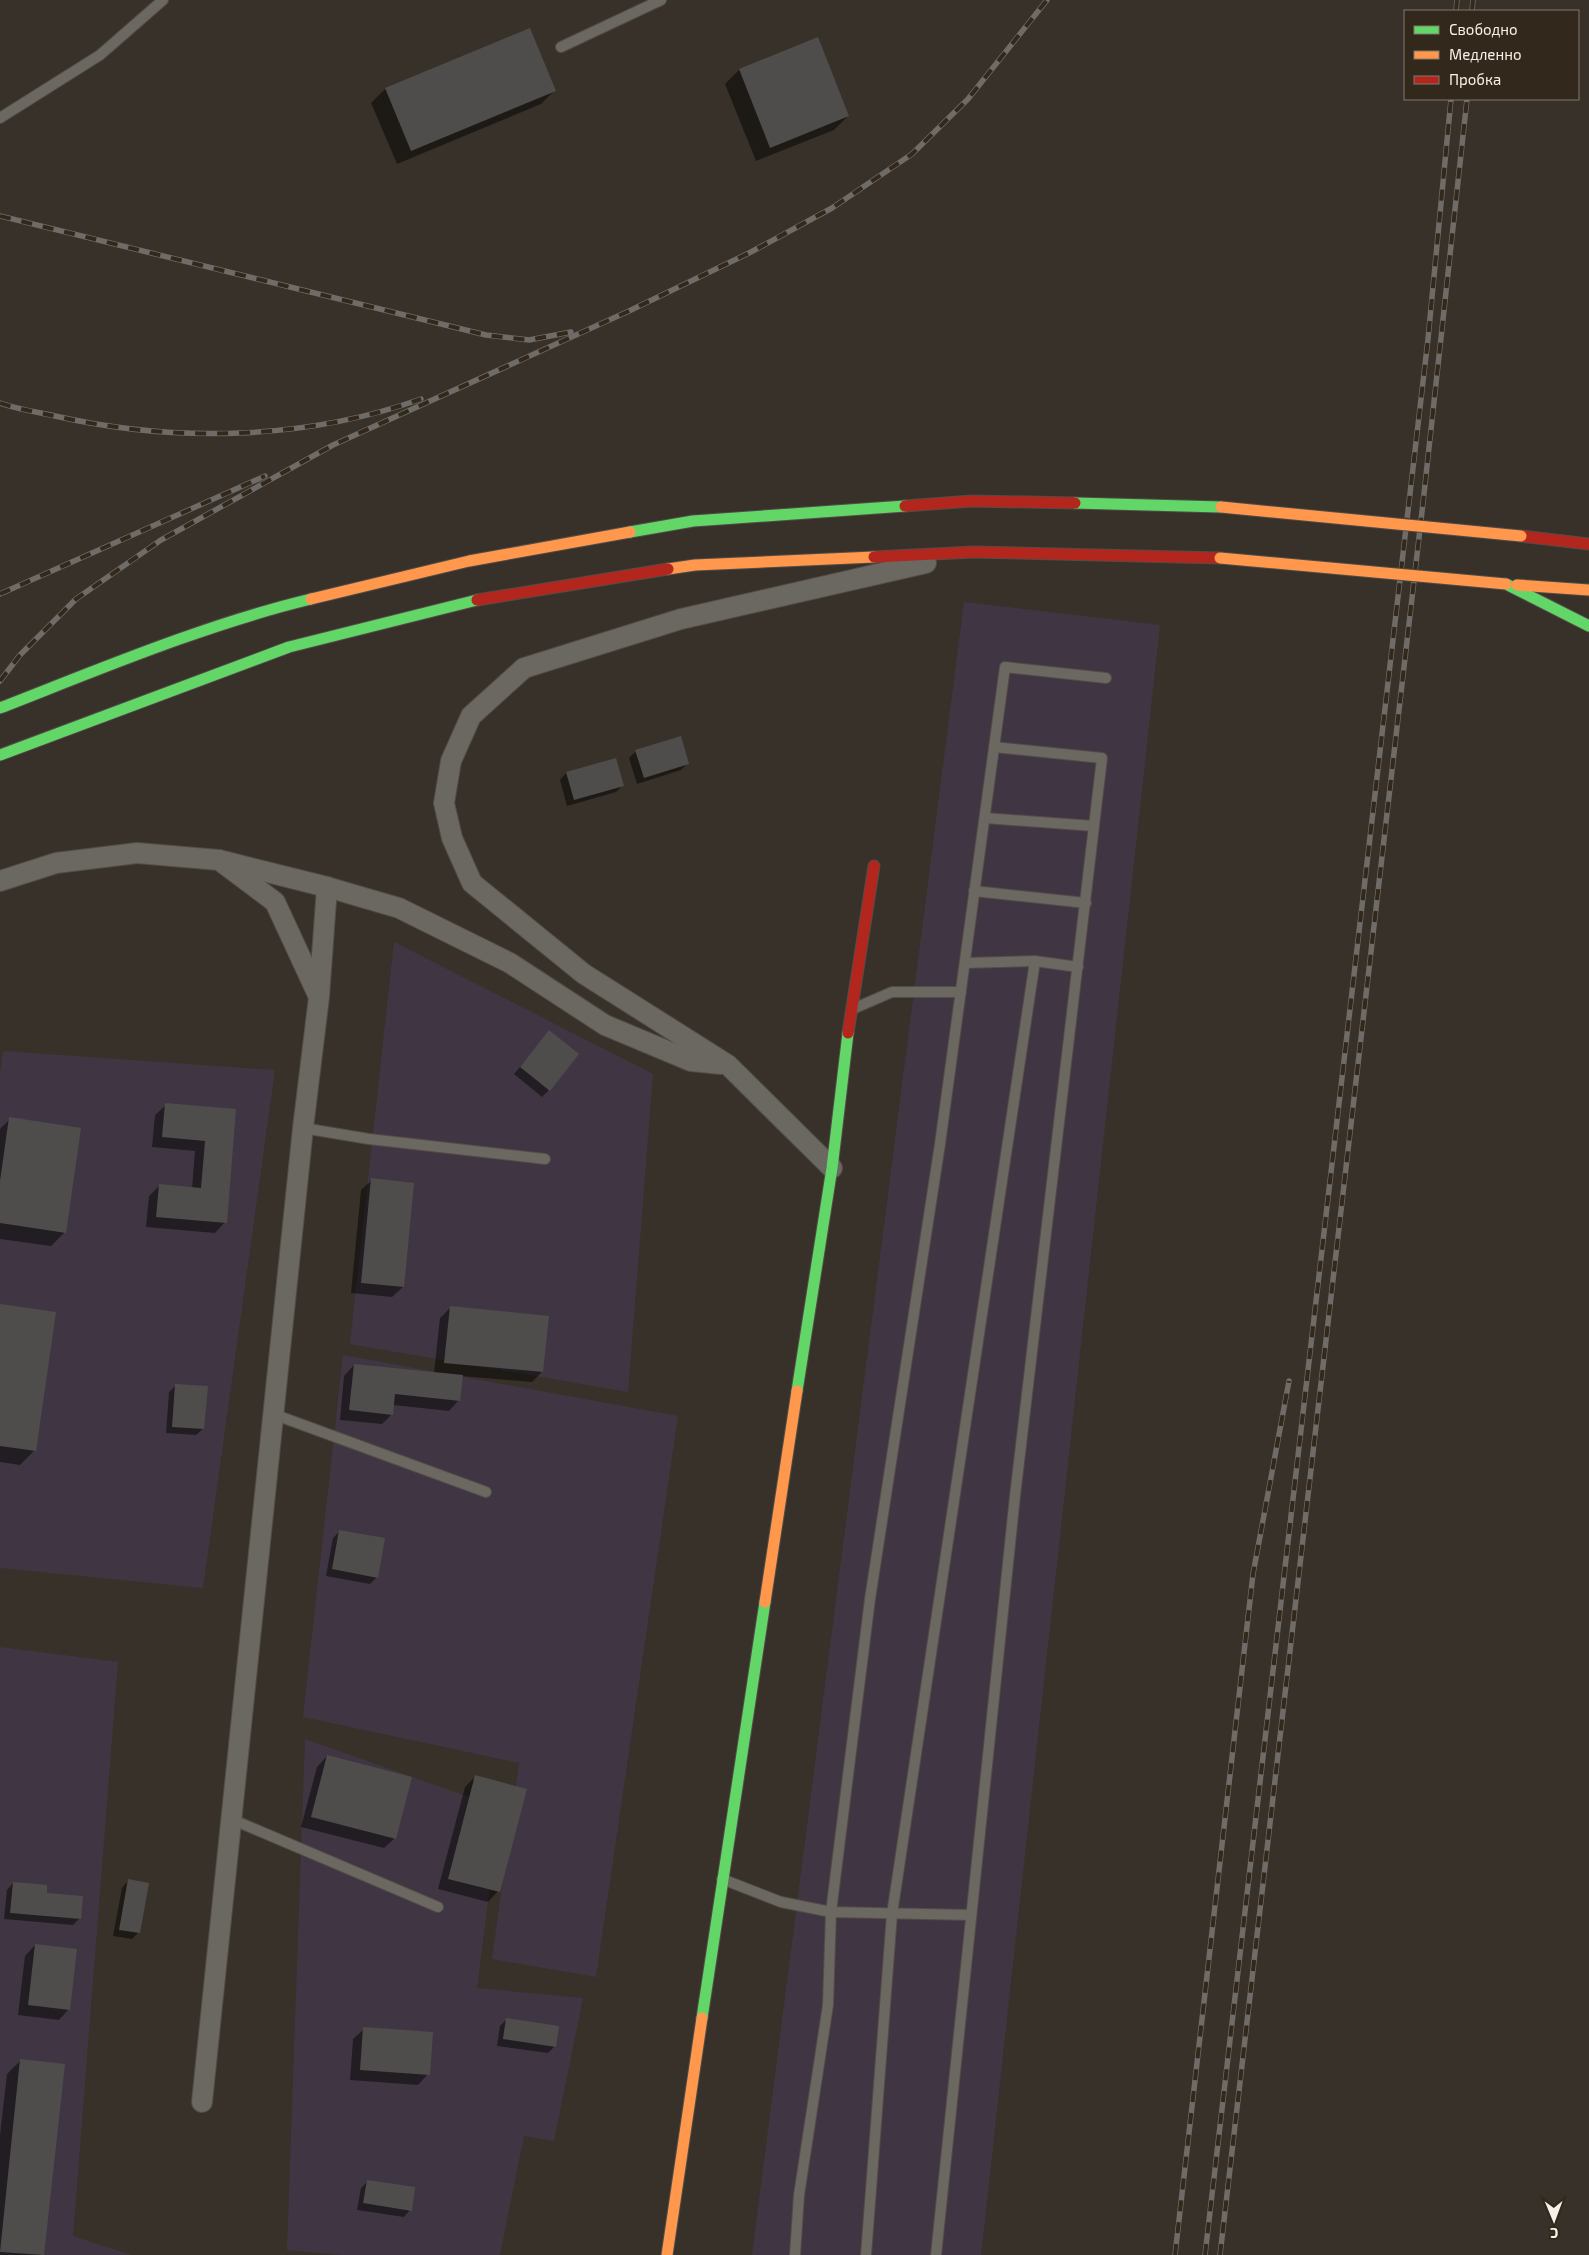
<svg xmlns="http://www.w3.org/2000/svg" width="1589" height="2255" font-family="'Exo 2',sans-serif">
  <rect width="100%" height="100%" fill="#37312a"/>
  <g fill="#403643">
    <path d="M964,602L1160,625L981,2255H752Z"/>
    <path d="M394,942L653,1074L628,1392L350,1344Z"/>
    <path d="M3,1051L275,1070L203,1588L0,1568V1073Z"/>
    <path d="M343,1355L678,1416L596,1977L492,1959L519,1763L303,1717Z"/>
    <path d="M0,1647L118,1662L73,2236L131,2255H0Z"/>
    <path d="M305,1739L500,1808L477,1988L583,1998L554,2141L524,2136L500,2255H341L287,2250Z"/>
  </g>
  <g fill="#0007">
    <path d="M530,29L555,90L541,104L397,164L371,103L385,89Z"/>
    <path d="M739,70L848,116L834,130L756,161L725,84Z"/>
    <path d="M636,751L688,763L681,770L637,784L629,758Z"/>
    <path d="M566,773L623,785L616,792L567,806L560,780Z"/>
    <path d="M549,1032V1090L542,1097L514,1074Z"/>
    <path d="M166,1105L234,1110L225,1222L215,1233L146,1227L149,1196L159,1186L192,1188L195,1151L152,1147L155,1115Z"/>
    <path d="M10,1119L65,1232L51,1246L0,1239V1129Z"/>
    <path d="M372,1180L403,1287L392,1297L351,1293L361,1190Z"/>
    <path d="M0,1305L55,1313L34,1451L20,1465L0,1462Z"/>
    <path d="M450,1308L542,1372L532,1382L461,1376L459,1400L449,1411L393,1405L392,1414L382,1424L340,1420L344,1376L354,1365L434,1373L440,1318Z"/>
    <path d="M176,1385L203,1429L196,1435L166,1433L169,1392Z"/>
    <path d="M340,1531L377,1577L370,1584L326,1576L333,1538Z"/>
    <path d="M327,1756L395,1838L384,1848L301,1827L317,1767Z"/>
    <path d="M475,1777L498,1891L488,1902L438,1889L465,1787Z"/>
    <path d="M128,1881L139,1932L132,1939L113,1936L122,1888Z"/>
    <path d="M13,1883L45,1894L80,1918L73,1925L4,1919L7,1890Z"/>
    <path d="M35,1945L69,2009L59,2020L18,2015L25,1956Z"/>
    <path d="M507,2019L555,2046L548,2053L497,2046L500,2026Z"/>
    <path d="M364,2029L428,2074L418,2085L350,2080L353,2039Z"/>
    <path d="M21,2060L64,2065L43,2255H0V2135L7,2074Z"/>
    <path d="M368,2181L410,2210L404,2217L357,2210L361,2188Z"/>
  </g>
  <g fill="#4f4d4b">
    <path d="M530,28L556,91L411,151L385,88Z"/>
    <path d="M818,37L849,116L770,148L739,69Z"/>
    <path d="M681,736L689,764L644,778L635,750Z"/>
    <path d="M616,758L624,786L574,800L566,772Z"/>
    <path d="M549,1030L579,1054L550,1091L520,1067Z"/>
    <path d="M165,1103L236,1109L227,1223L156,1217L159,1184L201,1188L205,1141L162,1137Z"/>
    <path d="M9,1117L81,1128L66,1233L0,1223V1181Z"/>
    <path d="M371,1178L414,1183L404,1287L361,1283Z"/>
    <path d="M0,1304L56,1312L36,1451L0,1446Z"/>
    <path d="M450,1306L549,1316L543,1372L444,1363Z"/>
    <path d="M354,1364L463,1375L460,1401L395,1394L393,1415L349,1410Z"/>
    <path d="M175,1384L208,1386L204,1429L172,1427Z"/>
    <path d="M339,1530L385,1538L378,1578L332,1569Z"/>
    <path d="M327,1755L412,1777L396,1839L311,1817Z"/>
    <path d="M475,1775L527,1789L500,1892L448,1879Z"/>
    <path d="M128,1879L149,1883L140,1933L119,1930Z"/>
    <path d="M13,1882L47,1885V1893L83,1896L81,1919L10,1913Z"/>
    <path d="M35,1944L77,1949L70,2010L28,2005Z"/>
    <path d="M506,2018L559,2026L556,2047L503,2039Z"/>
    <path d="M363,2027L433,2032L430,2075L360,2070Z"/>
    <path d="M20,2059L65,2064L44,2255L0,2252Z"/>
    <path d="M367,2180L415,2187L412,2211L363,2203Z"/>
  </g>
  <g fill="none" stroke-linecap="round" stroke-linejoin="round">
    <defs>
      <g id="lane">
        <path d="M561,47L661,0"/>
        <path d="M0,118L100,55L163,0"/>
        <path d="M985,818L1094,826"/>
        <path d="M974,891L1086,903"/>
        <path d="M965,963L1035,961L1078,967"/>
        <path d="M855,1008L892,992H961"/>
        <path d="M303,1128L369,1139L545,1159"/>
        <path d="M273,1414L486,1492"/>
        <path d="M231,1819L438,1907"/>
        <path d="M722,1879L781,1902L831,1912L971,1915"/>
        <path d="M795,2255L799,2195L828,2005L831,1912L870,1599L940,1144L1005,667L1106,678"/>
        <path d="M866,2255L892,1914L1035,961"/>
        <path d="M936,2255L1015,1496L1102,758L994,747"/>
      </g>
      <g id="street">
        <path d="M219,860L327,887L399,908L510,963L605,1025L691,1061L721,1064"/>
        <path d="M0,881L56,863L137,853L219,860L275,902L318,995"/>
        <path d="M832,1168L728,1065L584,974L472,883L452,838L444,803L451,761L471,716L524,668L681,619L926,563"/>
        <path d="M202,2102L303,1128L319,997L327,887"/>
      </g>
      <g id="fast">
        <path d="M1075,503L1221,507"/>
        <path d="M630,532L693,521L905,506"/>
        <path d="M1506,584L1589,626"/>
        <path d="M0,708C100,669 207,624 311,599"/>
        <path d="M0,755L289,647L477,600"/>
        <path d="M797,1391L832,1168L848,1033"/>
        <path d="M702,2018L765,1602"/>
      </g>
      <g id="slow">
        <path d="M668,569L695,565L874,557"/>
        <path d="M1517,585L1589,590"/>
        <path d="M311,599L469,561L630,532"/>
        <path d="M765,1602L797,1391"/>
        <path d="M667,2255L702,2018"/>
      </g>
      <g id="jam">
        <path d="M905,506L972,501L1075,503"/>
        <path d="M1521,536L1589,544"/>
        <path d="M874,557L974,552L1220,558"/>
        <path d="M477,600L668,569"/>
        <path d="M848,1033L874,866"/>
      </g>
    </defs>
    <use href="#lane" stroke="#524c47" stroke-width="12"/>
    <use href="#street" stroke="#524c47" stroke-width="22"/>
    <use href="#fast" stroke="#524c47" stroke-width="13"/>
    <use href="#slow" stroke="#524c47" stroke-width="13"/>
    <use href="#jam" stroke="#524c47" stroke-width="13"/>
    <use href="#lane" stroke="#6b6761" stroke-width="10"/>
    <use href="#street" stroke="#6b6761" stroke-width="20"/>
    <use href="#fast" stroke="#63d668" stroke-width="11"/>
    <use href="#slow" stroke="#ff974d" stroke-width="11"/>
    <use href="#jam" stroke="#b3261e" stroke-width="11"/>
    <defs>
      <g id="rail">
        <path d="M1456,11L1457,0"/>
        <path d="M1472,11L1473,0"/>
        <path d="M0,216L486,335L529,340L571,332"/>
        <path d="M0,403C17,409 37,412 55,416C175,443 305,440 421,399"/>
        <path d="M0,594L265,476"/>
        <path d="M0,681L20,655L76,599L161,540L333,445L629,311L751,252L832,208L912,154L968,99L1047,0"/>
        <path d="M1175,2255L1253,1574L1289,1381"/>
        <path d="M1205,2255L1428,339L1451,99"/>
        <path d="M1220,2255L1423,503L1467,99"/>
      </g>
    </defs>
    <use href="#rail" stroke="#6f6b66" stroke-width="5.5"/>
    <use href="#rail" stroke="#32281b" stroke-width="4" stroke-dasharray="11" stroke-linecap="butt"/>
    <defs>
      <g id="slow-bridge">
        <path d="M1221,507L1521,536"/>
        <path d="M1220,558L1506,584"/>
      </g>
    </defs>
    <use href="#slow-bridge" stroke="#524c47" stroke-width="13" stroke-linecap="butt"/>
    <use href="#slow-bridge" stroke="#ff974d" stroke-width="11"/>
  </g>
  <rect x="1404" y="10" width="175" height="90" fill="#32281b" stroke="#81786d"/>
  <rect x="1414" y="26" width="25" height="8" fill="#63d668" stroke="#81786d"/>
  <text x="1449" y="35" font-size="15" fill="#f8f1e9">Свободно</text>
  <rect x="1414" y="51" width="25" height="8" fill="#ff974d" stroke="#81786d"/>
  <text x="1449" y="60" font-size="15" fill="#f8f1e9">Медленно</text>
  <rect x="1414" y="76" width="25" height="8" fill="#b3261e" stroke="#81786d"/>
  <text x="1449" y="85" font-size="15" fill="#f8f1e9">Пробка</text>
  <g transform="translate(1554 2220) rotate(179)" stroke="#32281b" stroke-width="4" paint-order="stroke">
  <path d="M0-4L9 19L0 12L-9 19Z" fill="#f8f1e9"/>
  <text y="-8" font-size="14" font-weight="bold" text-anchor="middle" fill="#f8f1e9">С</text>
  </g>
</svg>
